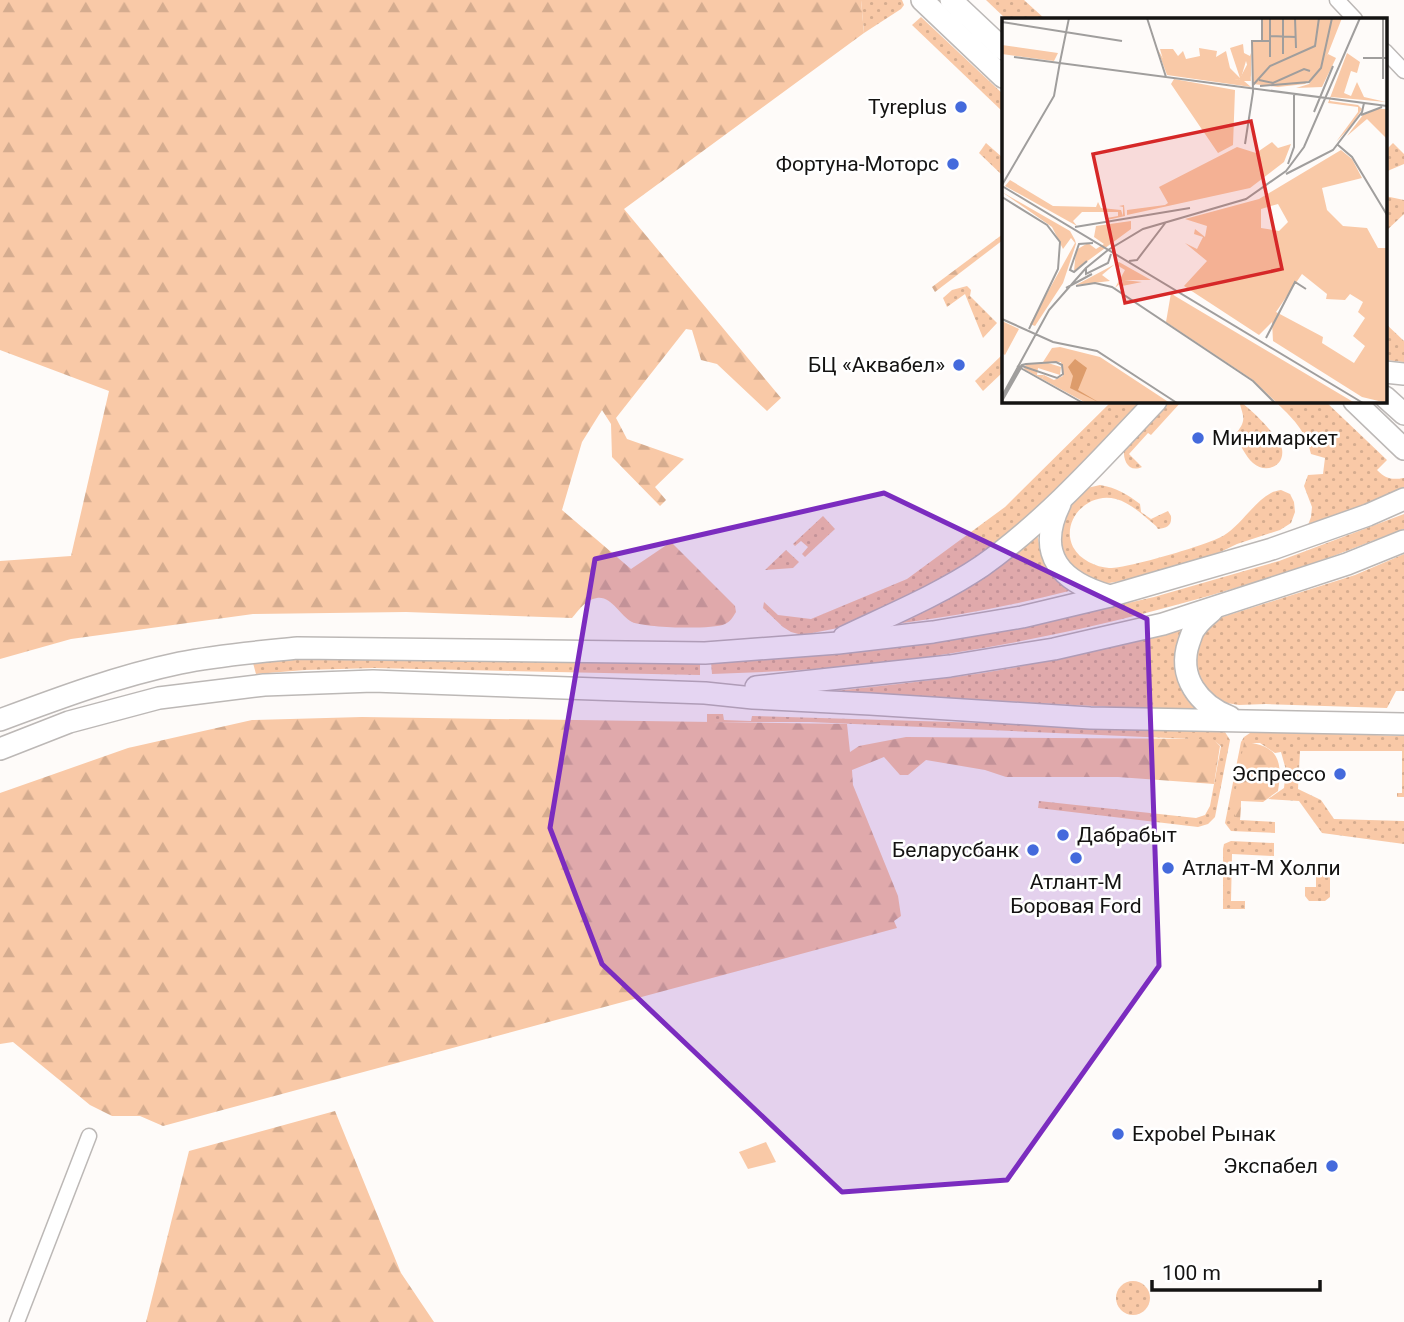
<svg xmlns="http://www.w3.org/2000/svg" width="1404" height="1322" font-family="Roboto,sans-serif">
  <defs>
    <pattern id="grass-dots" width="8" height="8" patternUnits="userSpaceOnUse" patternTransform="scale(1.75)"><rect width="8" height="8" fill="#f9c9a7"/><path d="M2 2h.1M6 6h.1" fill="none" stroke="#d5ac8f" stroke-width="1.8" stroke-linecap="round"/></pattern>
    <pattern id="forest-firs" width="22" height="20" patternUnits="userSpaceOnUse" patternTransform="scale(1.75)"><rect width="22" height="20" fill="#f9c9a7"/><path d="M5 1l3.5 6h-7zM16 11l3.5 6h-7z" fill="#d5ac8f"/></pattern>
  </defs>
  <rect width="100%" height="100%" fill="#fefbf9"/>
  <g fill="url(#grass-dots)">
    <path d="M861,0H902L904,5L901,9L864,33Z"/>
    <path d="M986,0H1024L1045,19H1006Z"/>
    <path d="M921,17L1003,94V112L912,25Z"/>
    <path d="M986,143L1003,158V176L979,153Z"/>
    <path d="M1393,143L1404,154V164L1385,172V151Z"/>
    <path d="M1385,196L1404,200V214L1385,232Z"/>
    <path d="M967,286L971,290L970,296L997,323L983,338L965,294L947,307L943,298L952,290Z"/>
    <path d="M1385,323L1404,341V362L1385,360Z"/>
    <path d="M1003,354V372L983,391L975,381Z"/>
    <path d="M1112,401H1144L1031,519L972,567L872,617L838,628L802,635L791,632L783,627L763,608L764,602L778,615L811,619L907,579L1005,507Z"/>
    <path d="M1168,401H1182L1151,435L1148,433L1129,454L1142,467C1129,473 1123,461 1124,450Z"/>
    <path d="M1239,401C1249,407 1280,437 1282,449C1285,467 1265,474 1253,463C1245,456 1241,444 1234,436C1247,420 1244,419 1239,401Z"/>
    <path d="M1275,401H1325L1387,460L1377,470C1386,479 1392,480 1404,478V491L1308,525L1311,517L1312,507L1304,486L1308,475L1323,474L1325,458L1311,454C1306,430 1292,418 1275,401Z"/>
    <path d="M1100,485C1117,488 1127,494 1140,504L1141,512L1151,519L1168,511L1171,516C1172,526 1167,528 1158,529L1156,526C1144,516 1131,503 1116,499C1089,491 1060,520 1073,547C1080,560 1096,567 1109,568C1126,569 1207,545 1223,536C1241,525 1254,502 1271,493C1274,491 1277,491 1281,490L1290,494L1294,502L1295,512L1291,523L1280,530L1237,544L1212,556L1128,580L1103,584L1074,571L1063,555L1058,522L1064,507L1083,489Z"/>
    <path d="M1404,514V529C1366,543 1328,559 1290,571C1162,613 1030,644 897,661C836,669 774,672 712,674L711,662L800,657L893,647L966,638L1037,624L1154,597L1279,561Z"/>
    <path d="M823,516L835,529L805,557L802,554L808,547L801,541L795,546L793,544Z"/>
    <path d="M1037,533C1042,563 1048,570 1069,591C1011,606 954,616 896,624L946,600L985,577Z"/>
    <path d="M786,550L799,562L793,568L765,570Z"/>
    <path d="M1404,554V691H1396L1387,708L1266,704L1239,705L1221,702L1208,692L1201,681L1195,666L1196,639L1216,619L1355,575Z"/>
    <path d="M1183,627C1172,647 1175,664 1182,686C1184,691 1186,696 1189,701C1194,707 1201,709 1208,712L941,698L816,693C879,686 943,680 1006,669C1066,658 1125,642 1183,627Z"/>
    <path d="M346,656L700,662V675L374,668L305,670L256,674L253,663Z"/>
    <path d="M707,714H723L724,720L751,721L752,716L1220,730L1225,732L1230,740L1215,817L1208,824L1198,827L1038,808L1039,801L1196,818L1205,815L1210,806L1221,746L1213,740L809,722H707Z"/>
    <path d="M1253,731L1404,736V797H1397V793H1402V751H1300L1298,789L1321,800L1334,819L1404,821V844L1322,833L1299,801L1268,799L1284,788L1286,770L1281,752L1275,753L1260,743H1244L1240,820L1275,822V833L1231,831L1225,823L1241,742L1244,737Z"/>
    <path d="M1231,841L1274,843V856L1232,854L1231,901H1245V909H1223V849L1224,844Z"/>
    <path d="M1316,866H1325L1330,870V897L1325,901H1309L1305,896V887H1316Z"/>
    <circle cx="1133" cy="1298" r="17"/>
  </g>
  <g fill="url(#forest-firs)">
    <path d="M0,0H861L864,33L624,209L781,398L767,411L717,364L701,360L692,330L686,329L616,418L627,439L684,459L655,487L666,500L660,506L612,457L611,424L602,410L582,442L562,510L631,569L671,542L735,606L736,612C733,617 730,622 725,624C712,630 645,628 632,622C620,616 612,596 597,598C585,600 579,610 572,618L406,612L253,614L71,639L0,659V561L71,556L109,391L0,350Z"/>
    <path d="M1003,234V240L935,292L932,287Z"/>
    <path d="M362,717L847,724L850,752L859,746L906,737L1213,739L1220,746L1214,784L1118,777H1006L985,770L926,760L908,775H900L884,757L852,770L853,785L898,896L901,916L894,921L897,928L163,1126L140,1116H112L90,1105L13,1042L0,1044V793L128,748L252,720Z"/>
    <path d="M1244,742C1278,745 1283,760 1278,791L1263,802L1241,801L1240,820L1235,816L1233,806Z"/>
    <path d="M335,1111L401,1273L434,1322H146L189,1151Z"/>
  </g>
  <path fill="#f9c9a7" d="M766,1142L776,1162L748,1169L739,1152Z"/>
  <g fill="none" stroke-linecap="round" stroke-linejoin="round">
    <defs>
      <g id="minor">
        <path d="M1337,0L1355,19"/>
        <path d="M1385,51L1404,71"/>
        <path d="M17,1322L89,1136"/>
      </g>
      <g id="highway">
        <path d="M922,0L1003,77"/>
        <path d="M951,0L1003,49"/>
        <path d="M1385,372L1404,374"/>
        <path d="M1385,397L1404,414"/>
        <path d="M1354,401L1404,449"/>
        <path d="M1060,504C1035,555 1061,582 1110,596"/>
        <path d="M1212,611C1206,616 1200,621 1196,627C1192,631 1191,637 1189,642C1177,677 1199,705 1230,717"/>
        <path d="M844,637C890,615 939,595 982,566C1046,521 1102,458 1156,401"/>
        <path d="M756,687L950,666L1054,649L1163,624L1347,564L1404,541"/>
        <path d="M0,720C59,698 118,676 180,663C219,655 258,652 298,648L705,653L838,643L933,632L1022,617L1110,596L1272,549L1368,515L1404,499"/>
        <path d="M0,749L69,722L159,698L264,685L373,681L705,693L753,698L870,704L1090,718L1404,724"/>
      </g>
    </defs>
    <use href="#minor" stroke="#bcb8b6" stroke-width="17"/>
    <use href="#highway" stroke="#bcb8b6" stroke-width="24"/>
    <use href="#minor" stroke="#fff" stroke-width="14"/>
    <use href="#highway" stroke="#fff" stroke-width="21"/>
  </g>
  <path fill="#7b2cbf" fill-opacity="0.2" stroke="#7b2cbf" stroke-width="5" stroke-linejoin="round" d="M884,493L1147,619L1159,966L1007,1180L842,1192L602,964L550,828L595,559Z"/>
  <g fill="#446adc" stroke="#fff" stroke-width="2.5">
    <circle cx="961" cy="107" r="7"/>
    <circle cx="953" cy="164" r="7"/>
    <circle cx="959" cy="365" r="7"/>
    <circle cx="1198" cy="438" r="7"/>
    <circle cx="1340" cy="774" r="7"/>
    <circle cx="1063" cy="835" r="7"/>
    <circle cx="1033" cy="850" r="7"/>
    <circle cx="1076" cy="858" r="7"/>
    <circle cx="1168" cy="868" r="7"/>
    <circle cx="1118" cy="1134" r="7"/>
    <circle cx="1332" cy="1166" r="7"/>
  </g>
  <g text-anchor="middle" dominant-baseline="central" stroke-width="5" stroke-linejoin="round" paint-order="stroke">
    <g font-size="21" fill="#141312" stroke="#fff" text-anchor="end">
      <text x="947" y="107">Tyreplus</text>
      <text x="939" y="164">Фортуна-Моторс</text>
      <text x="945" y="365">БЦ «Аквабел»</text>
      <text x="1212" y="438" text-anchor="start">Минимаркет</text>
      <text x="1326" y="774">Эспрессо</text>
      <text x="1077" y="835" text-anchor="start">Дабрабыт</text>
      <text x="1019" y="850">Беларусбанк</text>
      <text x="1182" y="868" text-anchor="start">Атлант-М Холпи</text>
      <text x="1076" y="882" text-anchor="middle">Атлант-М<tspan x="1076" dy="24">Боровая Ford</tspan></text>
      <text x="1132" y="1134" text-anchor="start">Expobel Рынак</text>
      <text x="1318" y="1166">Экспабел</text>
    </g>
  </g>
  <g transform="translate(1002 18)">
    <rect width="385" height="385" fill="#fefbf9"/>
    <path d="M0,27L56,35L52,43L0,36ZM155,30L163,44L237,62L247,43L249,63H242L249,69L165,57ZM345,35L358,44L355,55L349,53L342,75L349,78L355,64L362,79L384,84L329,79L328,83L356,87L360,91L350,107L334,124L356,94V89L326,85ZM326,36L334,40L320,69L294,70L307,66ZM374,91H385L384,120L365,101L345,118L361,97ZM8,162L51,188L94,189L96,184L99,190L119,192L121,198V189L117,188L122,187L123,198L105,202L103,195L105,200L116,198V194H80L71,203L75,208L3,168ZM0,174L68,213L73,222L74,226L61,265L33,308L28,306L73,225L69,220L61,231L50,209ZM129,203V211L72,253L74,232L86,225L94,231L102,226L92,219L94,208ZM117,244L149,262H122L140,264L120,268L121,263L113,270L123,252L113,246L100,257L108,263L74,267ZM46,345L59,349L58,357L36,350L35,357H42L40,361L22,351L24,346Z" fill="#f9c9a7"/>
    <path d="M241,26L242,35L248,38L249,35V61L244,43L239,60L237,62L164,52L158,31H171L176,38L181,33L184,41L198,38L197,30L215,33L214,39L224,33L228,50L238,60L228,30ZM172,61L233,72L231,127L216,135L169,66ZM270,124L276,130L289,126L282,144L248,170L125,197V192L163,187L166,185L157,169L235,129L254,135ZM339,132L350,141L360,160L320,170L325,192L341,208L365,210L376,230H385V385L360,379L271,323L270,304L257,317L182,268L205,243L183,225L195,231L201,219L192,216L193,211L203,219L205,208L183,201L257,181ZM276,186L286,204L277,213L259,210V191ZM300,256L325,276L324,281L343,282L348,276L361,284L356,294L363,300L351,318L363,328L352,345L320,325L321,319L274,294ZM169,275L173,278L353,385H275L251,362L164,304Z" fill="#f9c9a7" fill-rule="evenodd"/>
    <path d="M260,0H340L320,51L303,66L276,69L251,66L250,22H260ZM0,303L17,311L3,337L0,335ZM58,329L98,339L168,385H84L40,361L42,357L52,362L61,358L59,344H41L50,330Z" fill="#f9c9a7"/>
    <path d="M73,341L85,350L76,372L98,385L68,370L71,358L66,349Z" fill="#dd9c6b"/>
    <path fill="none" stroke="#a09e9d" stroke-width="2" d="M145,0L164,59M268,0V39M281,0V36M293,0L294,30M0,4L120,23M268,18L294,19M260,23V0M12,39L385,88M361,40H385M58,44L67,0M381,61V0M257,62L271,65L302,51L308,53M251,67L268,48L313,28L317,0M258,68L307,64L319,50L330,0M312,94L331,48M359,97L380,89M243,126L251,74L250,23H268M336,127L350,139L385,197M286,146L292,129V76M284,156L331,132L360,94L362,85M0,167L52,78L58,44M0,168L361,385M0,179L45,207L58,224L56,251L27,311M73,209L188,190M109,236L106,245L84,256V250L106,232L141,211L244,181L284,153L302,129L358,0M85,243L72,254L68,252L77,226L91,225M127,243L135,242L164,204M74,268L93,265L110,269L251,363L273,385M64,270L90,256M0,301L51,324L95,333L175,385M264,320L293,264L304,271M15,348L81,385M0,378L47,292L84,250M0,381L16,351L20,347L24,346L54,344L60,347L61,356L55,360L20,348L0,383"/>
    <path fill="#d62828" fill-opacity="0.15" stroke="#d62828" stroke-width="3.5" d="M249,103L280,251L123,285L91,136Z"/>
    <rect width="385" height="385" fill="none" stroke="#141312" stroke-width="3.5"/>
  </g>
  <path d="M1152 1280v10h168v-10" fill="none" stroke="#141312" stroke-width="3.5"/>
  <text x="1162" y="1280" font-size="21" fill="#141312" stroke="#ffffff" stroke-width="5" paint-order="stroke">100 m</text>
</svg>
